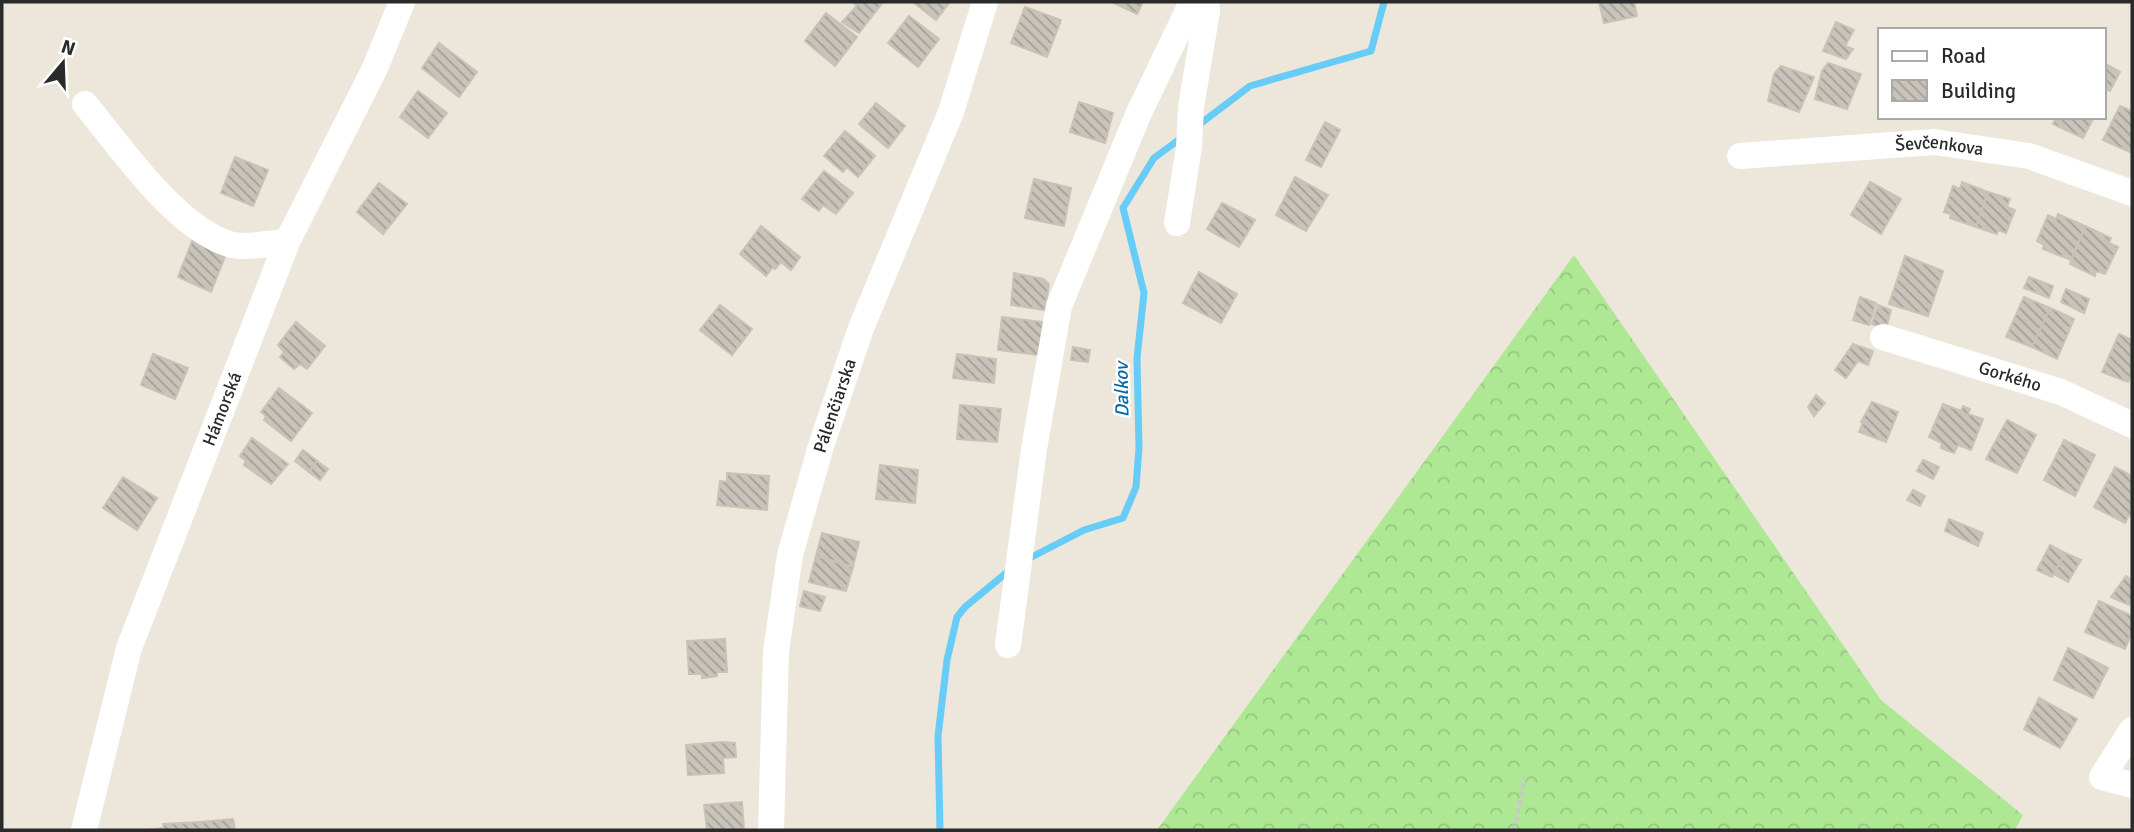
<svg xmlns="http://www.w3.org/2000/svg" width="2134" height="832" font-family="Signika,sans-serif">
  <defs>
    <pattern id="forest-crowns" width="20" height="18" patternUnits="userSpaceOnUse" patternTransform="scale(1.75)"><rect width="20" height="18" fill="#aee894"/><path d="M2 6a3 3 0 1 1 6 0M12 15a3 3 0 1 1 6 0" fill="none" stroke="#96c780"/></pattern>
    <pattern id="building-back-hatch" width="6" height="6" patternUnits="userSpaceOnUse" patternTransform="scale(1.75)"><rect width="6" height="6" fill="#c8c4ba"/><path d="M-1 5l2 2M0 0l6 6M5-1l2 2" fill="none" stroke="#a39f97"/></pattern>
  </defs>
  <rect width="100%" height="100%" fill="#ede6db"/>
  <path fill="url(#forest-crowns)" d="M1574,255L1881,700L2023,815L2015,830H1157Z"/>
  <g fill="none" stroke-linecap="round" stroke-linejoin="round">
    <g stroke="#67ccf7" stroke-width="7">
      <path d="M1196,127L1250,86L1371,51L1384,2"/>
      <path d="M1024,561L1084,530L1123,518L1136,487L1139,448L1137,358L1144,293L1123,208L1154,158L1184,136"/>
      <path d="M940,830L938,736L947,660L957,617L965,607L1011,569"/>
    </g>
  </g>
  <g fill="url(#building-back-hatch)" stroke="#c9c2b5" stroke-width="2">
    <path d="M853,2H883L859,33L842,22L857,6Z"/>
    <path d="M913,2H950L936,20Z"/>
    <path d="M1112,2H1143L1137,14Z"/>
    <path d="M1599,2H1634L1637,16L1604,23Z"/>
    <path d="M1025,7L1061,20L1047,57L1011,43Z"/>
    <path d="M826,13L857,37L835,66L805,41Z"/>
    <path d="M909,16L939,39L918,67L888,43Z"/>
    <path d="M1836,22L1854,30L1845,46L1853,49L1846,59L1823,51Z"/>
    <path d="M439,43L477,72L459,97L422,68Z"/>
    <path d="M1828,63L1861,74L1847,109L1815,99L1822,71Z"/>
    <path d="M2106,64L2120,72L2110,91L2104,88Z"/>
    <path d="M1781,66L1814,77L1799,112L1768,101L1774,74Z"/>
    <path d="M418,91L447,113L428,138L400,117Z"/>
    <path d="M1079,102L1113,113L1105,143L1070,132Z"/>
    <path d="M876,103L905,126L888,148L859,124Z"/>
    <path d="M2120,106L2132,111V153L2103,140Z"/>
    <path d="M2056,117H2094L2083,138L2053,124Z"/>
    <path d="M1325,122L1340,130L1321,167L1306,160Z"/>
    <path d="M845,131L875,156L858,177L847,167L843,172L824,156Z"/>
    <path d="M235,157L268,170L253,206L221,193Z"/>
    <path d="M824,171L853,193L836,214L823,205L819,211L802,199Z"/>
    <path d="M1295,177L1328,195L1306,231L1276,215Z"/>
    <path d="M1034,179L1071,188L1064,226L1025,218Z"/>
    <path d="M1870,182L1901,199L1881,234L1851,215Z"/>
    <path d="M1962,182L1988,192L1976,227L1950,218L1951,214L1944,212L1953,186L1960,189Z"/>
    <path d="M379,183L407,204L383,234L357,212Z"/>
    <path d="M1988,192L2010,199L2007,207L2015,210L2006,233L1998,230L1997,234L1976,227Z"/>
    <path d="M1222,203L1255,220L1239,247L1207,229Z"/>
    <path d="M2058,214L2085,226L2071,260L2043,249L2044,245L2037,241L2048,215L2056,219Z"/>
    <path d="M761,226L800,257L791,270L781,262L775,269L773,267L766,276L740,254Z"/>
    <path d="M2085,226L2111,238L2109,243L2118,247L2105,274L2096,271L2095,276L2070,264Z"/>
    <path d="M193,239L226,254L211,292L178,277Z"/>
    <path d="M1905,256L1943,271L1928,316L1889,304Z"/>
    <path d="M1199,272L1237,294L1221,323L1183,303Z"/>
    <path d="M1014,273L1043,279L1049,284L1045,310L1011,305Z"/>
    <path d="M2029,277L2053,286L2049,298L2024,288Z"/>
    <path d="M2066,289L2089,299L2084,313L2061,302Z"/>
    <path d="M1860,297L1876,303L1869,325L1853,320Z"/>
    <path d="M2024,297L2050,308L2032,347L2006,337Z"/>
    <path d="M720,305L752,329L732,355L700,330Z"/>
    <path d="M1878,305L1891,310L1886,329L1872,324Z"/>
    <path d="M2050,308L2074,319L2057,359L2032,347Z"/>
    <path d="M1002,317L1043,322L1038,355L998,350Z"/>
    <path d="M296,322L325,346L307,369L300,364L294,369L280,357L284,352L278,345Z"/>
    <path d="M2119,334L2132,340V373L2128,382L2102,372Z"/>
    <path d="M1853,344L1873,351L1868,365L1858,361L1846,378L1835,370Z"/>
    <path d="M1073,347L1090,350L1088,362L1071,360Z"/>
    <path d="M153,354L188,368L175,399L141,385Z"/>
    <path d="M957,354L996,359L994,383L953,378Z"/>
    <path d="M279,388L312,413L291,441L264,420L266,416L261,412Z"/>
    <path d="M1816,395L1825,403L1814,416L1808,407Z"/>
    <path d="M1872,402L1898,412L1886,442L1859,432L1863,423L1861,422Z"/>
    <path d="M1943,404L1961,411L1963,406L1970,409L1968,414L1983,419L1971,450L1958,445L1954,453L1941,448L1942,443L1929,437Z"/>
    <path d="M960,405L1001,409L997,442L957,439Z"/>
    <path d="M2007,420L2036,435L2017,473L1986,459Z"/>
    <path d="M252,438L288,464L271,484L244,465L246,461L240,456Z"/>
    <path d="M2064,440L2095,455L2075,496L2044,480Z"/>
    <path d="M303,450L317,461L309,472L295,461Z"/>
    <path d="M1923,460L1939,467L1933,479L1917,471Z"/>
    <path d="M317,461L328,469L320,480L309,472Z"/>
    <path d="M880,465L918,470L915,503L876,499Z"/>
    <path d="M2115,467L2132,476V516L2129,515L2125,523L2094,507Z"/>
    <path d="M727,473L769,476L767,510L717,505L720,481L727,482Z"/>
    <path d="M123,477L157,498L137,530L103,508Z"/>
    <path d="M1913,490L1925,496L1920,506L1907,500Z"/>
    <path d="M1949,519L1983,533L1978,546L1945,531Z"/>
    <path d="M822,533L859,542L853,567L816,556Z"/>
    <path d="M2050,545L2065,553L2052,577L2037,570Z"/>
    <path d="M2065,553L2081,560L2068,582L2054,574Z"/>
    <path d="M816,556L853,567L846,591L809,582Z"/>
    <path d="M2126,576L2132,580V599L2129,605L2111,597Z"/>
    <path d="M804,591L825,597L820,611L800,606Z"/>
    <path d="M2099,601L2132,616V632L2125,649L2085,632Z"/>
    <path d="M725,639L727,672H717V676L702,678V674H689L687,641Z"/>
    <path d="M2068,648L2108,668L2093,698L2054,680Z"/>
    <path d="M2039,698L2077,719L2060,748L2024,729Z"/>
    <path d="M722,742L735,743L736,757L723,758L724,773L688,775L686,745Z"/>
    <path d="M742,802L744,830H707L704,805Z"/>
    <path d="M233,819L235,830H203V824L200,822Z"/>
    <path d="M200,822L203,824V830H146L164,828L163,824Z"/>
  </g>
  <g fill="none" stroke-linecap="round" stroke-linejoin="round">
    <path stroke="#c8c8c8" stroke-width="4.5" stroke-dasharray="5 3.5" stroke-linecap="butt" d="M1514,830L1525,777"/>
    <g stroke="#fff" stroke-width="26">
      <path d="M85,104C121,148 175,227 229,244C242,249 272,243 287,242"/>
      <path id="s1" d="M1740,156L1934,142L2029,156L2132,193"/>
      <path d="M1177,223L1189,147L1191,107L1207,11L1206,2"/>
      <path id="s2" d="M1883,337L2061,392L2132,425"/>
      <path d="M1008,645L1034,449L1059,306L1138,115L1192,2"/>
      <path d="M2132,730L2102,777L2132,785"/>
      <path id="s3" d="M84,830L129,648L287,242L375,68L402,2"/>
      <path id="s4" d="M771,830L776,652L790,555L821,446L861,328L951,112L985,2"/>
    </g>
  </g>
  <g text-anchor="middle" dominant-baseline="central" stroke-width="5" stroke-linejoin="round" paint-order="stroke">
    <g font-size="18" fill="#2a2a2a" stroke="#fff">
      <text stroke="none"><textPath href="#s1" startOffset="200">Ševčenkova</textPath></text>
      <text stroke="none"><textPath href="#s2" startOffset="133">Gorkého</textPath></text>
      <text stroke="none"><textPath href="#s4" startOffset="432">Pálenčiarska</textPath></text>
      <text stroke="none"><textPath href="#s3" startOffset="444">Hámorská</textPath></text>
    </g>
    <g font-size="19" font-style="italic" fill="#0469a4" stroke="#fff">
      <text transform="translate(1122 390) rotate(-91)">Dalkov</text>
    </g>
  </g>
  <rect width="2134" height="832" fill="none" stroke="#2a2a2a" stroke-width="7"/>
  <rect x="1878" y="28" width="228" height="91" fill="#ffffff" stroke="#aaaaaa" stroke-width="2"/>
  <rect x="1892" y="51" width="35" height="10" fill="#ffffff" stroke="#aaaaaa" stroke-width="2"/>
  <text x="1941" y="63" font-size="21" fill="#2a2a2a">Road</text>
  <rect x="1892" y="80" width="35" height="21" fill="url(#building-back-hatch)" stroke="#aaaaaa" stroke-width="2"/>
  <text x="1941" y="98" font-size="21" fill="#2a2a2a">Building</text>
  <g transform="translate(63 63) rotate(19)" stroke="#ffffff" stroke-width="5" paint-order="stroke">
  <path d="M0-5L12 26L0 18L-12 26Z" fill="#2a2a2a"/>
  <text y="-10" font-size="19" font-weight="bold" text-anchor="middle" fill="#2a2a2a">N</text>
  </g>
</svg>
